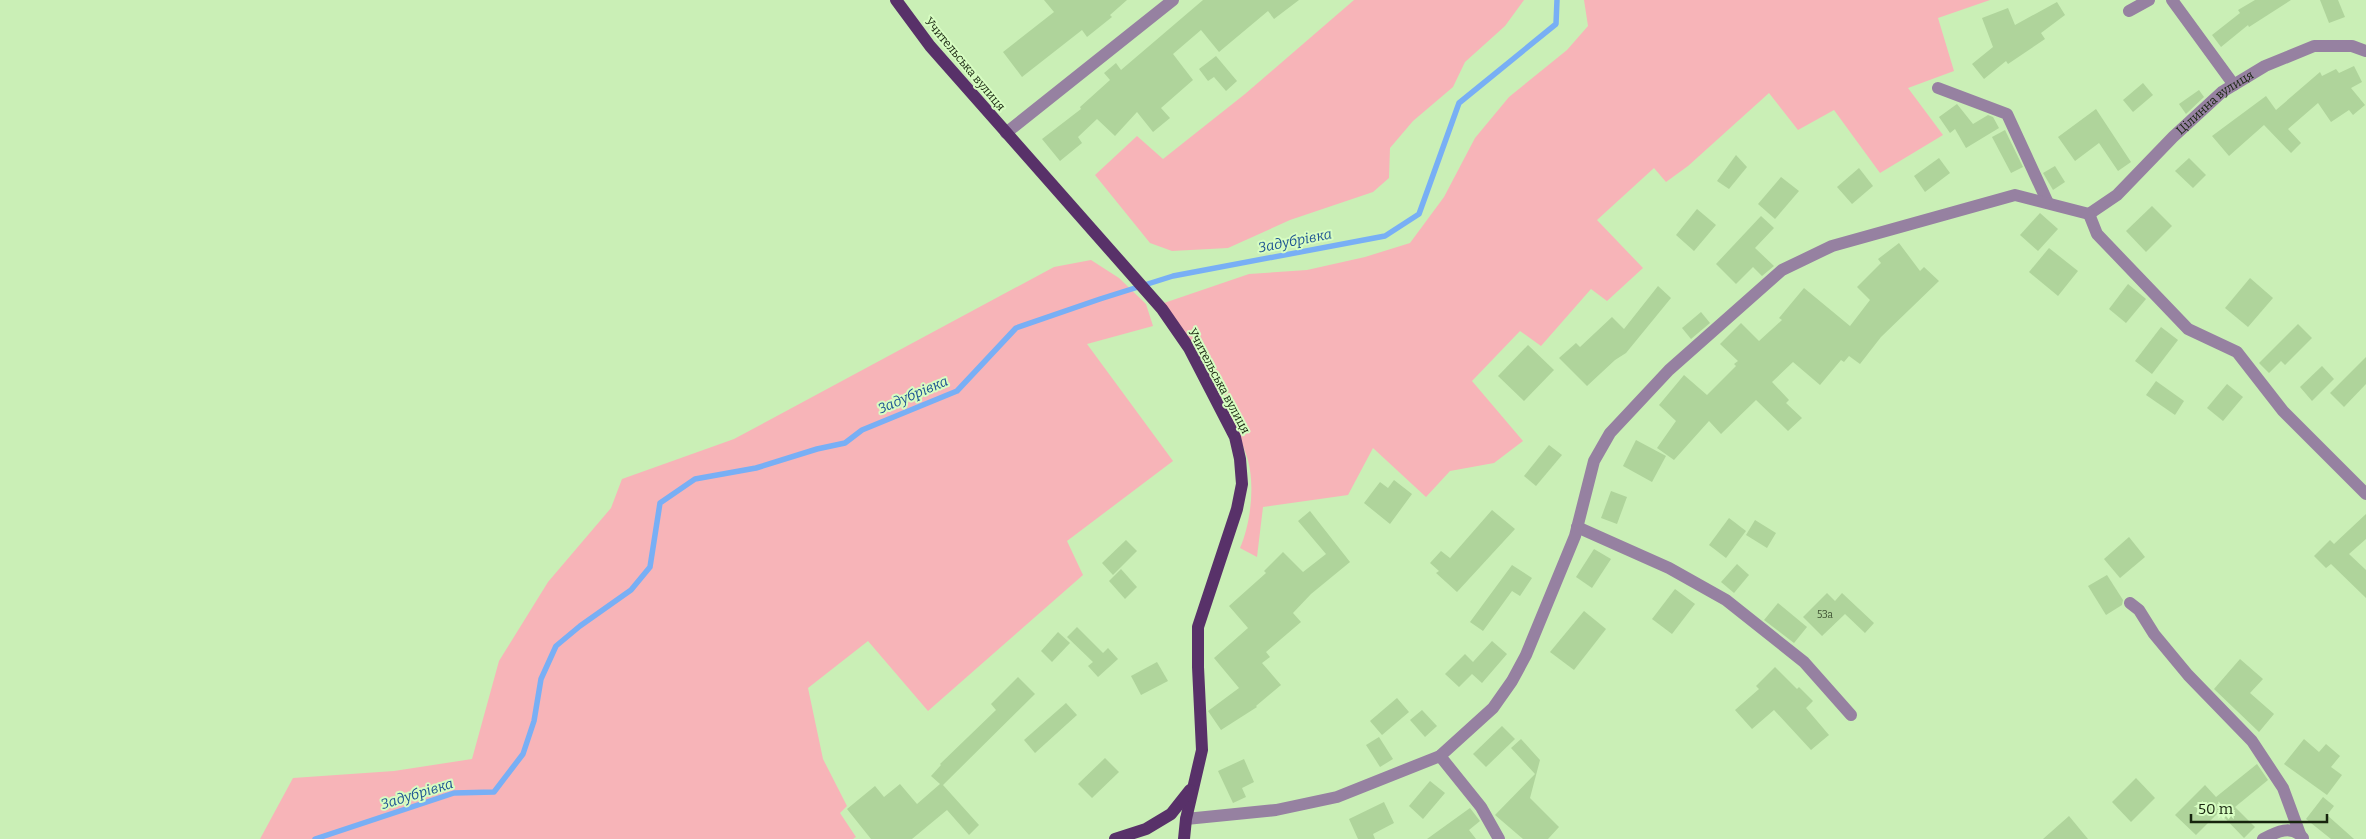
<svg xmlns="http://www.w3.org/2000/svg" width="2366" height="839" font-family="Bitter,serif">
  <rect width="100%" height="100%" fill="#caefb6"/>
  <g fill="#f7b4b8">
    <path d="M1354,0H1524L1505,26L1465,62L1453,87L1413,121L1390,148L1389,178L1373,192L1290,220L1228,248L1172,251L1150,243L1095,175L1137,136L1163,159L1245,94Z"/>
    <path d="M1584,0H1990L1938,18L1954,71L1908,88L1943,135L1880,173L1834,110L1798,130L1769,93L1688,166L1666,182L1654,168L1597,220L1643,268L1607,301L1591,289L1541,346L1520,331L1472,381L1523,441L1494,463L1450,471L1426,497L1373,448L1348,495L1263,507L1257,557L1240,548C1251,523 1256,481 1246,454C1228,401 1193,352 1164,303L1249,274L1307,270L1365,257L1410,243L1444,197L1475,138L1509,97L1567,50L1588,26Z"/>
    <path d="M1091,260L1119,278L1146,304L1153,326L1087,344L1173,461L1067,541L1083,575L928,711L868,641L808,688L823,759L847,806L840,813L856,837L853,839H260L293,778L394,771L472,759L499,661L548,582L611,508L622,479L734,439L1054,267Z"/>
  </g>
  <g fill="none" stroke-linecap="round" stroke-linejoin="round">
    <path stroke="#78aff5" stroke-width="5.5" d="M315,839L454,793L494,792L523,754L534,721L541,679L556,646L580,626L631,590L650,567L660,503L695,479L756,468L817,449L845,443L862,430L957,391L1016,328L1100,299L1173,276L1385,236L1419,214L1459,103L1556,24L1557,0"/>
  </g>
  <g fill="#afd49b">
    <path d="M1044,0H1127L1110,15L1112,17L1087,37L1082,30L1022,77L1003,52L1054,12Z"/>
    <path d="M1203,0H1299L1274,19L1268,11L1219,52L1201,30L1173,54L1193,80L1161,108L1170,118L1153,132L1137,112L1115,136L1097,119L1078,137L1082,143L1060,161L1042,139L1081,109L1080,107L1110,80L1104,73L1116,63L1121,70Z"/>
    <path d="M2255,0H2291L2249,27L2248,25L2221,47L2212,35L2240,13L2238,10Z"/>
    <path d="M2320,0H2338L2345,17L2329,23Z"/>
    <path d="M2057,2L2065,15L2041,33L2045,39L2008,64L2006,61L1984,79L1972,64L1993,47L1982,18L2008,8L2015,25Z"/>
    <path d="M1216,56L1237,81L1226,91L1214,77L1208,81L1199,69Z"/>
    <path d="M2354,66L2362,82L2351,88L2365,105L2353,115L2349,110L2331,122L2318,103L2288,129L2301,143L2291,153L2264,125L2229,156L2212,136L2266,96L2276,110L2320,72L2322,76L2336,69L2339,73Z"/>
    <path d="M2143,83L2153,95L2133,112L2123,100Z"/>
    <path d="M2199,90L2204,97L2186,114L2179,104Z"/>
    <path d="M1957,104L1973,124L1988,115L1993,117L1999,128L1966,148L1955,129L1950,133L1939,117Z"/>
    <path d="M2096,109L2131,162L2118,171L2099,143L2075,161L2058,137Z"/>
    <path d="M2005,130L2023,167L2011,173L1992,137Z"/>
    <path d="M1736,155L1747,167L1729,189L1717,181Z"/>
    <path d="M1939,158L1950,173L1925,192L1914,176Z"/>
    <path d="M2189,158L2206,175L2193,188L2175,171Z"/>
    <path d="M2055,166L2065,182L2053,190L2043,173Z"/>
    <path d="M1859,168L1873,186L1852,204L1837,187Z"/>
    <path d="M1781,177L1799,191L1775,219L1758,204Z"/>
    <path d="M2152,206L2172,226L2146,252L2126,231Z"/>
    <path d="M1697,209L1716,225L1694,251L1676,235Z"/>
    <path d="M2040,213L2058,229L2038,251L2020,235Z"/>
    <path d="M1761,216L1774,228L1755,248L1774,266L1762,276L1753,267L1736,284L1716,264Z"/>
    <path d="M1899,243L1920,271L1924,267L1939,281L1881,337L1860,364L1849,356L1844,362L1841,360L1820,385L1793,362L1772,382L1789,400L1786,403L1802,418L1788,431L1756,400L1721,434L1709,421L1674,460L1657,448L1676,421L1659,405L1684,375L1707,395L1736,366L1734,364L1738,361L1720,344L1741,323L1759,341L1782,320L1779,318L1804,288L1850,326L1870,300L1857,287L1881,263L1878,259Z"/>
    <path d="M2049,248L2078,271L2058,296L2029,272Z"/>
    <path d="M2250,278L2273,298L2248,327L2225,308Z"/>
    <path d="M2128,284L2146,299L2126,323L2109,309Z"/>
    <path d="M1658,286L1671,298L1626,353L1615,360L1587,386L1559,358L1576,343L1580,347L1612,317L1624,329Z"/>
    <path d="M1701,312L1710,323L1691,339L1682,328Z"/>
    <path d="M2298,324L2312,338L2285,365L2281,361L2269,373L2259,363Z"/>
    <path d="M2161,327L2178,340L2152,374L2135,361Z"/>
    <path d="M1528,345L1554,370L1524,401L1498,376Z"/>
    <path d="M2366,357V384L2344,407L2330,393Z"/>
    <path d="M2322,366L2334,379L2312,401L2300,387Z"/>
    <path d="M2156,381L2184,401L2175,415L2146,395Z"/>
    <path d="M2227,384L2243,397L2223,421L2207,408Z"/>
    <path d="M1636,440L1666,456L1652,482L1623,466Z"/>
    <path d="M1549,445L1562,455L1536,486L1524,476Z"/>
    <path d="M1394,480L1412,494L1390,524L1364,503L1380,482L1388,488Z"/>
    <path d="M1611,491L1627,497L1617,524L1601,518Z"/>
    <path d="M1492,510L1515,529L1457,592L1436,573L1439,571L1430,563L1441,551L1450,558Z"/>
    <path d="M1310,511L1350,562L1311,594L1293,613L1301,622L1266,652L1270,657L1262,663L1281,685L1256,706L1257,707L1221,730L1208,711L1239,688L1214,658L1248,628L1229,606L1266,573L1264,571L1283,552L1303,572L1326,554L1298,521Z"/>
    <path d="M2366,514V539L2349,554L2366,570V598L2331,564L2326,568L2314,556L2330,540L2334,544Z"/>
    <path d="M1729,518L1746,531L1726,558L1709,545Z"/>
    <path d="M1755,520L1776,533L1767,548L1746,535Z"/>
    <path d="M2129,537L2145,557L2120,578L2104,559Z"/>
    <path d="M1126,540L1137,551L1113,575L1102,563Z"/>
    <path d="M1594,549L1611,559L1592,588L1576,577Z"/>
    <path d="M1737,564L1749,575L1734,593L1721,582Z"/>
    <path d="M1512,565L1532,578L1520,596L1512,591L1483,631L1470,622Z"/>
    <path d="M1121,569L1137,587L1125,599L1109,581Z"/>
    <path d="M2107,575L2123,600L2122,605L2106,615L2088,586Z"/>
    <path d="M1675,589L1695,604L1672,634L1652,619Z"/>
    <path d="M1827,593L1835,601L1842,593L1874,623L1865,633L1845,614L1822,636L1803,617Z"/>
    <path d="M1778,603L1807,627L1794,643L1764,620Z"/>
    <path d="M1584,611L1606,629L1574,670L1550,652Z"/>
    <path d="M1077,627L1103,653L1108,648L1118,659L1098,677L1088,666L1093,662L1067,637Z"/>
    <path d="M1058,632L1070,643L1052,662L1041,651Z"/>
    <path d="M1492,641L1507,654L1482,683L1472,674L1459,687L1445,674L1465,654L1473,662Z"/>
    <path d="M2240,659L2263,679L2250,693L2274,714L2259,732L2214,689Z"/>
    <path d="M1157,662L1168,681L1141,695L1131,676Z"/>
    <path d="M1775,667L1797,689L1799,687L1813,701L1806,708L1829,735L1811,750L1774,710L1752,729L1735,710L1759,689L1756,686Z"/>
    <path d="M1018,677L1035,694L943,785L979,825L969,835L947,810L912,839H871L847,809L875,786L884,797L900,784L917,804L940,784L931,776L941,765L940,764L996,710L991,704Z"/>
    <path d="M1397,698L1409,712L1382,735L1370,721Z"/>
    <path d="M1066,703L1077,715L1035,753L1024,740Z"/>
    <path d="M1422,710L1437,726L1425,737L1410,720Z"/>
    <path d="M1502,726L1515,739L1486,767L1473,754Z"/>
    <path d="M1379,737L1393,759L1380,767L1366,745Z"/>
    <path d="M1521,739L1540,760L1530,798L1559,827L1548,839H1523L1495,815L1535,774L1511,748Z"/>
    <path d="M2304,739L2319,752L2326,744L2340,756L2331,767L2342,775L2327,795L2284,764Z"/>
    <path d="M1105,758L1119,772L1092,798L1078,784Z"/>
    <path d="M1244,759L1254,782L1242,788L1246,797L1233,803L1218,771Z"/>
    <path d="M2257,764L2268,780L2235,807L2255,827L2244,838L2219,812L2196,835L2175,815L2205,785L2216,797Z"/>
    <path d="M2136,778L2155,798L2131,822L2112,802Z"/>
    <path d="M1430,781L1445,793L1423,819L1409,806Z"/>
    <path d="M2323,797L2334,806L2327,815L2354,839H2331L2306,819Z"/>
    <path d="M1384,802L1394,823L1373,834L1375,839H1358L1349,819Z"/>
    <path d="M1470,808L1480,821L1469,830L1476,839H1427Z"/>
    <path d="M2069,816L2088,839H2043Z"/>
  </g>
  <g fill="none" stroke-linecap="round" stroke-linejoin="round">
    <g stroke="#9681a1" stroke-width="12">
      <path d="M2172,0L2234,85"/>
      <path d="M2129,11L2149,0"/>
      <path d="M1938,88L2007,114L2048,203"/>
      <path d="M1006,133L1173,0"/>
      <path d="M2089,214L2097,234L2188,329L2237,352L2283,411L2366,494"/>
      <path id="s1" d="M2089,214L2117,195L2173,137L2222,92L2265,66L2314,46H2352L2366,51"/>
      <path d="M1577,527L1669,568L1726,600L1804,662L1851,715"/>
      <path d="M2130,603L2139,610L2154,634L2188,675L2252,741L2283,788L2300,834"/>
      <path d="M1440,756L1481,807L1499,839"/>
      <path d="M1186,819L1276,810L1337,797L1440,756L1493,708L1512,681L1526,655L1575,536L1594,461L1610,433L1669,370L1782,270L1832,246L2015,195L2089,214"/>
      <path d="M2263,839C2276,832 2292,824 2303,838"/>
    </g>
    <g stroke="#583169" stroke-width="12">
      <path d="M896,0L930,46L1162,309L1189,348L1235,437L1240,459L1242,484L1237,509L1198,627V667L1202,750L1186,819L1184,839"/>
      <path d="M1115,839L1146,829L1171,814L1190,790"/>
    </g>
  </g>
  <g text-anchor="middle" dominant-baseline="central" stroke-width="4" stroke-linejoin="round" paint-order="stroke">
    <g font-size="10" fill="#3d5031">
      <text x="1825" y="615">53а</text>
    </g>
    <g font-size="12" fill="#17240e" stroke="#d7fdc2">
      <text transform="translate(965 64) rotate(50)">Учительська вулиця</text>
      <text stroke="none"><textPath href="#s1" startOffset="169">Цілинна вулиця</textPath></text>
      <text transform="translate(1219 381) rotate(62)">Учительська вулиця</text>
    </g>
    <g font-size="14" font-style="italic" fill="#1d5392" stroke="#d7fdc2">
      <text transform="translate(1295 241) rotate(-11)">Задубрівка</text>
      <text transform="translate(913 395) rotate(-23)">Задубрівка</text>
      <text transform="translate(417 794) rotate(-17)">Задубрівка</text>
    </g>
  </g>
  <path d="M2191 814v8h136v-8" fill="none" stroke="#17240e" stroke-width="2.5"/>
  <text x="2198" y="814" font-size="15" fill="#17240e" stroke="#d7fdc2" stroke-width="4" paint-order="stroke">50 m</text>
</svg>
